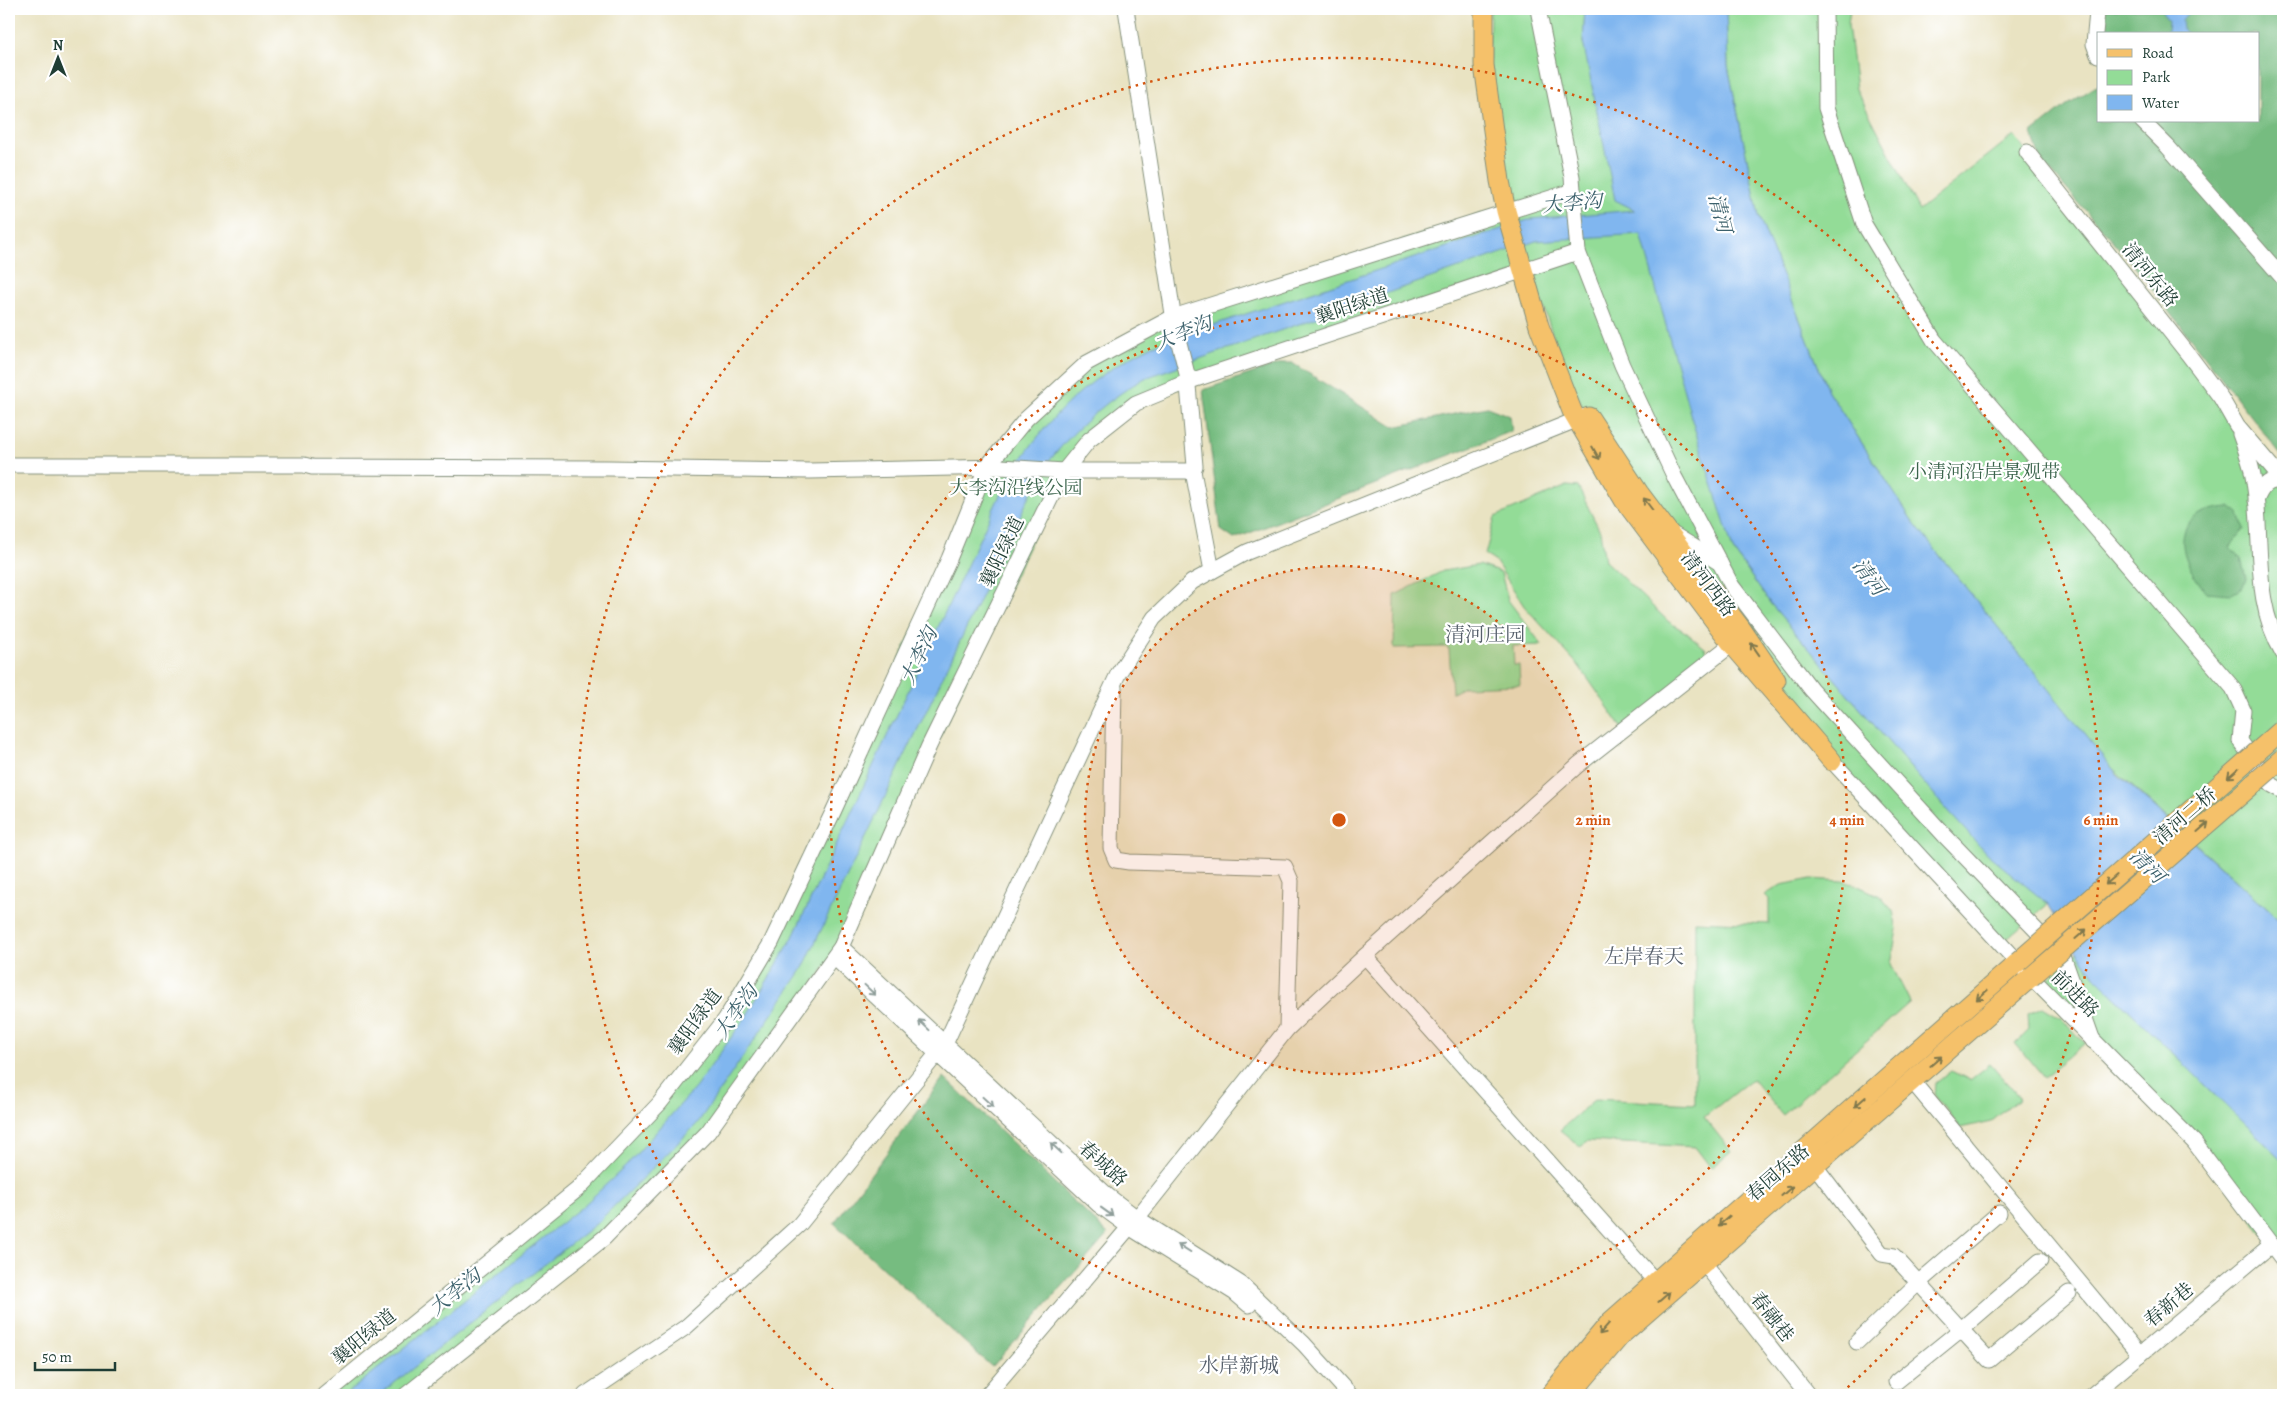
<svg xmlns="http://www.w3.org/2000/svg" width="2292" height="1404" font-family="Alegreya,'Noto Serif SC',serif">
  <rect width="100%" height="100%" fill="#fff"/>
  <filter id="ink" filterUnits="userSpaceOnUse"><feTurbulence type="fractalNoise" baseFrequency=".02" numOctaves="2"/><feDisplacementMap in="SourceGraphic" scale="10" xChannelSelector="R" yChannelSelector="G"/><feConvolveMatrix kernelMatrix="1 2 1 2 8 2 1 2 1" color-interpolation-filters="sRGB"/></filter>
  <filter id="wash" filterUnits="userSpaceOnUse"><feTurbulence type="fractalNoise" baseFrequency=".0096" numOctaves="4" result="noise"/><feDisplacementMap in="SourceGraphic" scale="20" xChannelSelector="R" yChannelSelector="G"/><feGaussianBlur stdDeviation="1.12" result="paint"/><feColorMatrix in="noise" values="0 0 0 0 0 0 0 0 0 0 0 0 0 0 0 0 0 1.4 0 .05"/><feComposite in="paint" operator="in"/></filter>
  <g filter="url(#wash)">
    <rect width="100%" height="100%" fill="#e9e3c2"/>
    <g fill="#93dc97" stroke="#598c66">
      <path d="M1490,9H1585L1583,43L1636,210L1733,550L1770,603L1945,808L2048,904L2001,944L1832,761L1639,493L1583,408L1554,339L1531,269L1136,403L1064,471L846,937L708,1132L604,1238L404,1395H325L578,1189L659,1104L771,943L986,468L1087,363L1173,317L1508,205L1489,64Z"/>
      <path d="M1726,9H1850L1848,25L1856,89L1919,210L2014,135L2283,480V923L2111,767L1915,525L1828,391L1759,217L1728,66Z"/>
      <path d="M1567,486L1578,487L1600,531L1605,561L1669,622L1687,633L1706,649L1708,662L1623,729L1579,666L1524,606L1496,562L1485,555L1495,517Z"/>
      <path d="M1479,565L1501,573L1508,600L1542,645L1513,646L1514,665H1519L1520,685L1464,687L1452,693L1449,649L1446,647L1394,648L1395,595L1443,571Z"/>
      <path d="M1811,879L1843,881L1856,885L1880,896L1893,911L1897,929L1891,964L1910,1002L1783,1115L1752,1079L1704,1117L1731,1151L1711,1168L1695,1147L1588,1141L1580,1146L1560,1130L1595,1099L1695,1104V921L1769,924V899L1765,895L1781,885Z"/>
      <path d="M2077,952L2096,978L2283,1161V1260L2194,1142L2040,986Z"/>
      <path d="M2043,1007L2061,1018L2085,1043L2044,1078L2015,1043L2029,1029L2028,1014Z"/>
      <path d="M1990,1064L2020,1098L1992,1121L1960,1128L1935,1095L1936,1083L1951,1071L1970,1080Z"/>
    </g>
    <g fill="#76bc80" stroke="#4a7c5a">
      <path d="M2101,9H2283V457L2131,262L2040,159L2032,133L2068,104L2098,85V121H2258V34H2098Z"/>
      <path d="M1283,363H1292L1394,427L1487,407L1510,416L1512,431L1234,539L1221,530L1203,390Z"/>
      <path d="M2230,507L2239,514L2244,529L2230,547L2241,559L2246,579L2242,588L2232,594L2206,592C2175,554 2168,511 2230,507Z"/>
      <path d="M944,1077L1108,1234L992,1367L834,1223Z"/>
    </g>
    <g fill="#80b6ef" stroke="#507a92">
      <path d="M1585,9H1726L1728,66L1759,217L1828,391L1915,525L2117,774L2283,923V1161L2096,978L2077,952L2048,904L1986,853L1945,808L1770,603L1733,550L1691,417L1641,234L1536,241L1145,378C1111,397 1080,424 1055,454C1045,465 1038,480 1031,493L802,970L697,1124L596,1224L379,1395H345L583,1206L626,1166L696,1087L745,1018L792,939L1007,480C1024,455 1042,429 1064,407C1089,382 1121,361 1153,345L1531,219L1635,210L1615,200L1583,42Z"/>
      <path d="M2161,9H2191L2182,21L2183,29L2188,34H2165L2167,31L2168,21Z"/>
    </g>
  </g>
  <g filter="url(#ink)">
    <g fill="none" stroke-linecap="round" stroke-linejoin="round">
      <defs>
        <g id="minor">
          <path d="M1538,9L1572,177L1578,252L1622,365L1675,478L1732,586L1811,689L1946,837L2064,959L2093,1041"/>
          <path d="M1825,9L1826,108L1864,224L1934,340L2233,688L2243,710L2240,741L2272,785L2283,791"/>
          <path d="M2098,55L2094,44L2097,12L2101,9"/>
          <path d="M2142,121L2168,147L2283,278"/>
          <path d="M2027,152L2188,354L2221,398L2237,426L2283,480"/>
          <path d="M2240,434C2244,445 2248,456 2251,467C2266,529 2249,597 2283,653"/>
          <path d="M9,465H304L312,467L608,468L810,471L1001,467L1064,471H1193L1195,466L1187,374L1175,327L1126,9"/>
          <path d="M1193,471L1212,571"/>
          <path d="M2256,501C2260,490 2269,475 2283,483"/>
          <path d="M1671,533L1720,563"/>
          <path d="M1114,687L1111,848L1116,860L1129,862L1285,867L1291,881L1287,1029"/>
          <path d="M1832,761L2031,977L2194,1142L2283,1260"/>
          <path d="M841,947L1108,1196L1137,1218L1241,1284L1304,1344L1350,1395"/>
          <path d="M1365,956L1655,1281"/>
          <path d="M834,957L1099,1205L1129,1227L1235,1293L1249,1305"/>
          <path d="M1912,1081L2140,1355"/>
          <path d="M1815,1166L1882,1254L1894,1256L1989,1360L2069,1293"/>
          <path d="M1704,1263L1808,1395"/>
          <path d="M1857,1342L1918,1283L1999,1213"/>
          <path d="M1896,1382L1959,1331L2040,1261"/>
          <path d="M325,1395L578,1189L659,1104L725,1020L771,943L833,812L949,559L986,468L1026,419L1087,363L1173,317L1573,191"/>
          <path d="M406,1395L604,1238L708,1132L841,947L929,746L1064,471L1089,440L1136,403L1187,382L1578,252"/>
          <path d="M585,1395L686,1327L799,1225L945,1044L1118,674L1154,618L1192,582L1247,552L1586,416"/>
          <path d="M987,1395L1137,1218L1287,1029L1365,956L1578,765L1732,644"/>
          <path d="M2092,1395L2271,1245"/>
        </g>
        <g id="major">
          <path d="M1484,9V65L1500,181L1506,211L1539,326L1572,411L1624,500L1732,644L1832,761"/>
          <path d="M1589,417L1639,493L1742,630L1776,680"/>
          <path d="M1550,1395L1611,1321L2018,962"/>
          <path d="M1570,1395L1621,1335L2031,977"/>
        </g>
      </defs>
      <use href="#minor" stroke="#84907b" stroke-width="17"/>
      <use href="#major" stroke="#84907b" stroke-width="21"/>
      <use href="#minor" stroke="#fff" stroke-width="15"/>
      <use href="#major" stroke="#f5c16b" stroke-width="19"/>
      <defs>
        <g id="major-bridge">
          <path d="M2018,962L2283,729"/>
          <path d="M2031,977L2283,758"/>
        </g>
      </defs>
      <use href="#major-bridge" stroke="#84907b" stroke-width="21" stroke-linecap="butt"/>
      <use href="#major-bridge" stroke="#f5c16b" stroke-width="19"/>
    </g>
    <defs><path id="oneway-shaft" d="M-6 0H5M1.5-3L5.5 0L1.5 3" fill="none" stroke-width="1.6" stroke-linecap="round" stroke-linejoin="round" transform="scale(1.25)"/></defs>
    <g stroke="#7f784d">
      <use href="#oneway-shaft" transform="translate(1596 453) rotate(60)"/>
      <use href="#oneway-shaft" transform="translate(1648 504) rotate(-127)"/>
      <use href="#oneway-shaft" transform="translate(1755 649) rotate(-125)"/>
      <use href="#oneway-shaft" transform="translate(2233 773) rotate(139)"/>
      <use href="#oneway-shaft" transform="translate(2203 827) rotate(-41)"/>
      <use href="#oneway-shaft" transform="translate(2111 880) rotate(139)"/>
      <use href="#oneway-shaft" transform="translate(2081 934) rotate(-41)"/>
      <use href="#oneway-shaft" transform="translate(1982 995) rotate(139)"/>
      <use href="#oneway-shaft" transform="translate(1936 1061) rotate(-41)"/>
      <use href="#oneway-shaft" transform="translate(1860 1102) rotate(139)"/>
      <use href="#oneway-shaft" transform="translate(1787 1191) rotate(-41)"/>
      <use href="#oneway-shaft" transform="translate(1724 1221) rotate(139)"/>
      <use href="#oneway-shaft" transform="translate(1664 1297) rotate(-41)"/>
      <use href="#oneway-shaft" transform="translate(1604 1329) rotate(131)"/>
    </g>
    <g stroke="#8f9e9a">
      <use href="#oneway-shaft" transform="translate(870 990) rotate(43)"/>
      <use href="#oneway-shaft" transform="translate(924 1025) rotate(-137)"/>
      <use href="#oneway-shaft" transform="translate(988 1102) rotate(43)"/>
      <use href="#oneway-shaft" transform="translate(1056 1148) rotate(-137)"/>
      <use href="#oneway-shaft" transform="translate(1107 1212) rotate(36)"/>
      <use href="#oneway-shaft" transform="translate(1184 1248) rotate(-148)"/>
    </g>
  </g>
  <circle cx="1339" cy="820" r="254" fill="#d45610" fill-opacity=".12"/>
  <g fill="none" stroke="#d45610" stroke-width="2.5" stroke-dasharray="2.5 5">
    <circle cx="1339" cy="820" r="254"/>
    <circle cx="1339" cy="820" r="508"/>
    <path d="M839 1395A762 762 0 1 1 1839 1395"/>
  </g>
  <g text-anchor="middle" dominant-baseline="central" stroke-width="4.5" stroke-linejoin="round" paint-order="stroke">
    <g font-size="19" fill="#1f3d34" stroke="#fff">
      <text transform="translate(2150 275) rotate(51)">清河东路</text>
      <text transform="translate(1352 306) rotate(-18)">襄阳绿道</text>
      <text transform="translate(1002 552) rotate(-64)">襄阳绿道</text>
      <text transform="translate(1708 584) rotate(53)">清河西路</text>
      <text transform="translate(2185 816) rotate(-41)">清河二桥</text>
      <text transform="translate(2075 994) rotate(45)">前进路</text>
      <text transform="translate(695 1022) rotate(-54)">襄阳绿道</text>
      <text transform="translate(1103 1164) rotate(42)">春城路</text>
      <text transform="translate(1778 1173) rotate(-41)">春园东路</text>
      <text transform="translate(2169 1305) rotate(-40)">春新巷</text>
      <text transform="translate(1772 1317) rotate(52)">春融巷</text>
      <text transform="translate(364 1337) rotate(-39)">襄阳绿道</text>
    </g>
    <g font-size="19" fill="#3c654d" stroke="#fff">
      <text x="1984" y="472">小清河沿岸景观带</text>
      <text x="1016" y="488">大李沟沿线公园</text>
    </g>
    <g font-size="20" font-style="italic" fill="#3c616c" stroke="#fff">
      <text transform="translate(1572 203) rotate(-5)">大李沟</text>
      <text transform="translate(1720 213) rotate(76)">清河</text>
      <text transform="translate(1183 333) rotate(-22)">大李沟</text>
      <text transform="translate(1869 577) rotate(53)">清河</text>
      <text transform="translate(919 656) rotate(-65)">大李沟</text>
      <text transform="translate(2147 866) rotate(45)">清河</text>
      <text transform="translate(736 1012) rotate(-55)">大李沟</text>
      <text transform="translate(455 1292) rotate(-39)">大李沟</text>
    </g>
    <g font-size="20" fill="#57606c" stroke="#fff">
      <text x="1485" y="634">清河庄园</text>
      <text x="1644" y="956">左岸春天</text>
      <text x="1239" y="1365">水岸新城</text>
    </g>
  </g>
  <circle cx="1339" cy="820" r="8" fill="#d45610" stroke="#fff" stroke-width="2.5"/>
  <g font-size="15" text-anchor="middle" font-weight="bold" fill="#d45610" stroke="#fff" stroke-width="4.5" stroke-linejoin="round" paint-order="stroke">
    <text x="1593" y="825">2 min</text>
    <text x="1847" y="825">4 min</text>
    <text x="2101" y="825">6 min</text>
  </g>
  <rect width="2292" height="1404" fill="none" stroke="#fff" stroke-width="30"/>
  <rect x="2097" y="32" width="162" height="90" fill="#ffffff" stroke="#a5b1ae"/>
  <rect x="2107" y="49" width="25" height="8" fill="#f5c16b" stroke="#a5b1ae"/>
  <text x="2142" y="58" font-size="15" fill="#1f3d34">Road</text>
  <rect x="2107" y="70" width="25" height="15" fill="#93dc97" stroke="#a5b1ae"/>
  <text x="2142" y="82" font-size="15" fill="#1f3d34">Park</text>
  <rect x="2107" y="95" width="25" height="15" fill="#80b6ef" stroke="#a5b1ae"/>
  <text x="2142" y="108" font-size="15" fill="#1f3d34">Water</text>
  <g transform="translate(58 58)" stroke="#ffffff" stroke-width="4" paint-order="stroke">
  <path d="M0-4L9 19L0 12L-9 19Z" fill="#1f3d34"/>
  <text y="-8" font-size="14" font-weight="bold" text-anchor="middle" fill="#1f3d34">N</text>
  </g>
  <path d="M35 1362v8h80v-8" fill="none" stroke="#1f3d34" stroke-width="2.5"/>
  <text x="42" y="1362" font-size="15" fill="#1f3d34" stroke="#ffffff" stroke-width="4" paint-order="stroke">50 m</text>
</svg>
